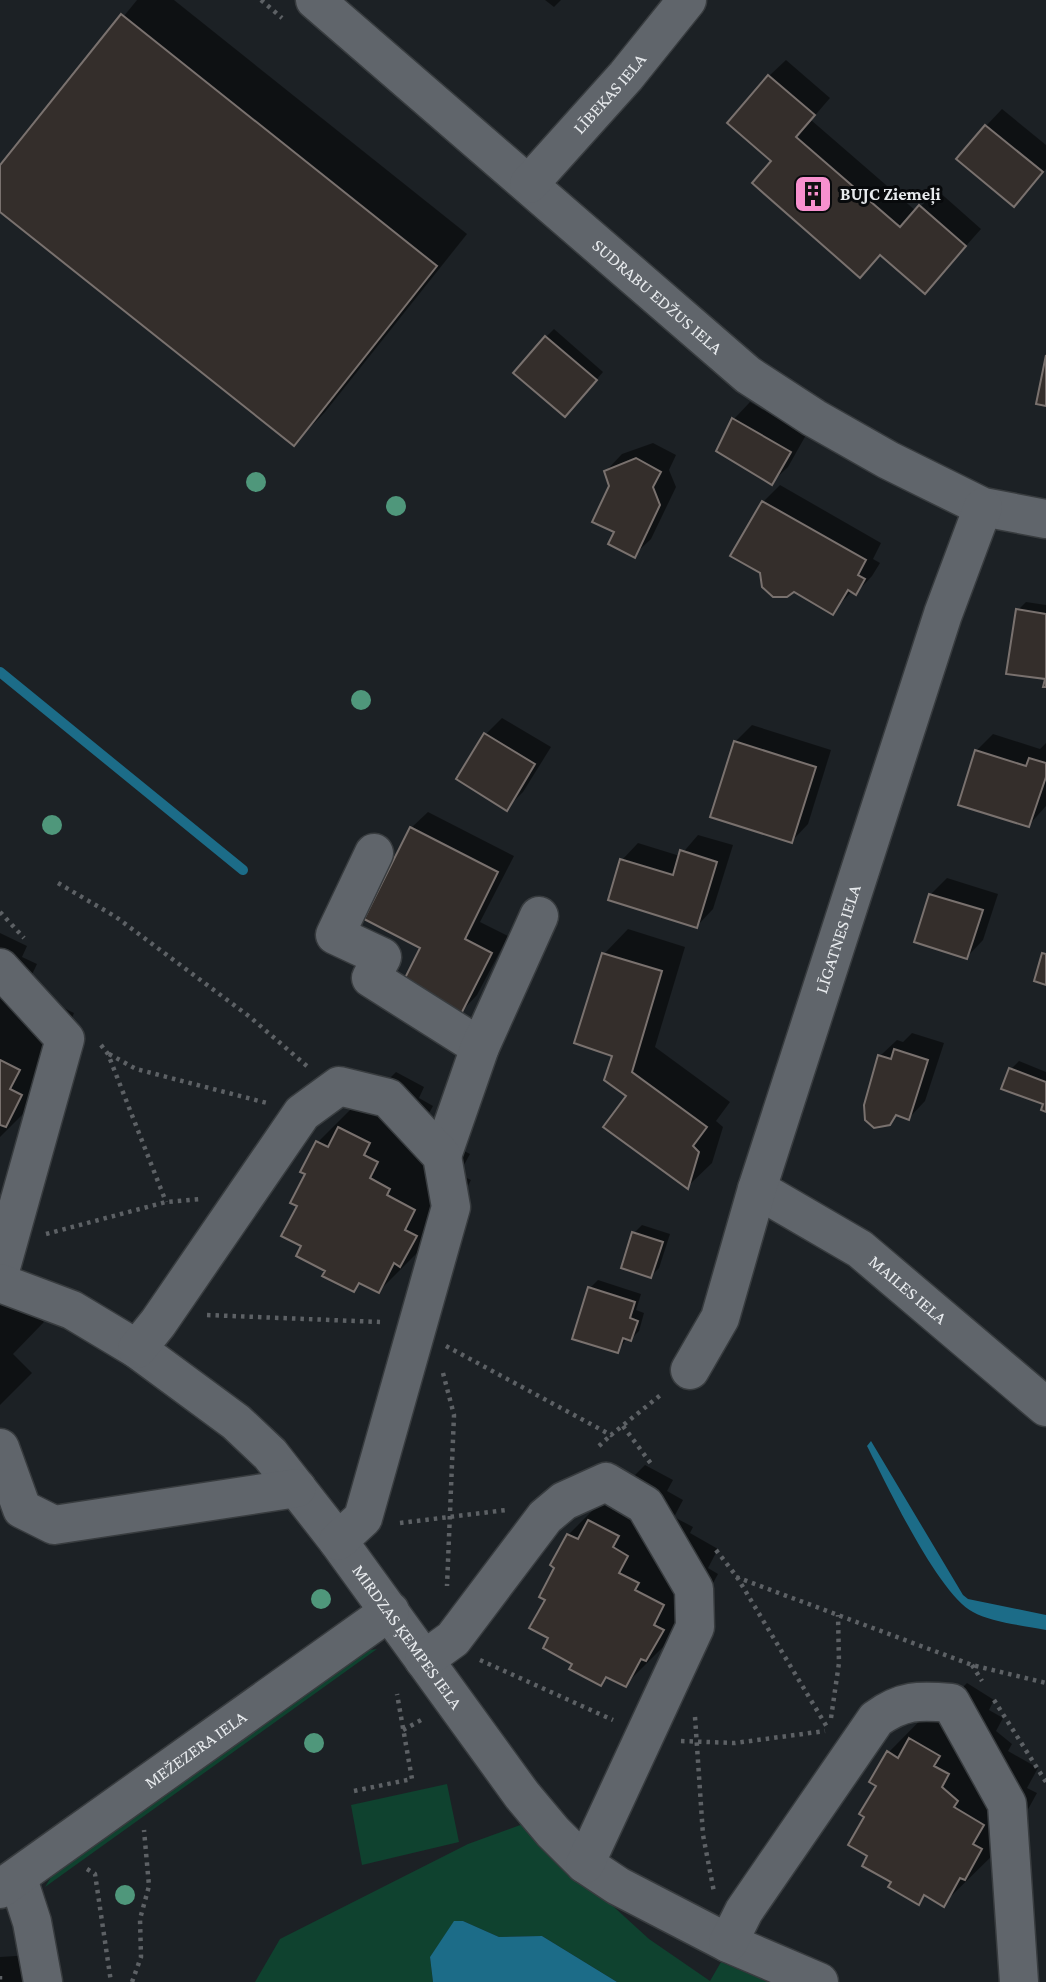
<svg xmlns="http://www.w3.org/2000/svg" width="1046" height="1982" font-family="'Crimson Pro',serif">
  <rect width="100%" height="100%" fill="#1c2125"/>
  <g fill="#0f422f">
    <path d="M377,1649L45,1887L53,1874L356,1652Z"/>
    <path d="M447,1784L459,1842L362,1865L351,1805Z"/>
    <path d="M523,1824L649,1939L710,1981L721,1962L768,1982H617L542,1936L499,1937L463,1921L454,1922L430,1957L433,1982H255L280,1939L468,1844Z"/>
  </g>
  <g fill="#1c6c88">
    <path d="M871,1441L963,1595L968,1599L1046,1615V1630C1026,1626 990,1622 973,1612C938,1594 886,1483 867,1446Z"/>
    <path d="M454,1921H463L499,1937L542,1936L617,1982H433L430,1957Z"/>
  </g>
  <g fill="#0007">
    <path d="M137,0H174L467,234L325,412L294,444L0,209V168Z"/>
    <path d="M545,0H561L554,7Z"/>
    <path d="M786,60L830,98L811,120L916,211L937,190L981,229L925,292L773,161L769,76Z"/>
    <path d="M1002,109L1046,145V169L1014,204L986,126Z"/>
    <path d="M554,329L603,372L573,407L546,337Z"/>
    <path d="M750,402L806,435L788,467L771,483L718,451L734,419Z"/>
    <path d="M653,443L676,455L669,470L676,487L651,539L634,555L606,471L622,454Z"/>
    <path d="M780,485L881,543L873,559L880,563L872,576L856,593L852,591L833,612L763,502Z"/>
    <path d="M1026,602L1046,605V678L1018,610Z"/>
    <path d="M502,718L551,747L523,792L507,808L458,779L486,734Z"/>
    <path d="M752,725L831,750L808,824L792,841L735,742Z"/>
    <path d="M993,734L1040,749L1046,743V806L1029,825L976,751Z"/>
    <path d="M428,812L514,856L480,922L508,936L477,995L461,1012L422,947L411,828Z"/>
    <path d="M698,835L733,845L713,909L697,926L622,860L638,843L680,856Z"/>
    <path d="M947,878L998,894L983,940L967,957L916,940L931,894Z"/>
    <path d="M628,929L685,947L655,1047L730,1102L716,1121L723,1127L712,1163L687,1187L628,1096L614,1055L576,1042L604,954Z"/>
    <path d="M0,933L27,946L22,957L37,964L28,983L45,999L74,1013L42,1095L0,1137Z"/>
    <path d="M912,1033L944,1043L925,1101L909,1118L898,1114L889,1123L880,1056L897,1040L903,1042Z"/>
    <path d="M1019,1061L1046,1072V1110L1045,1103L1011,1069Z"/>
    <path d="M396,1072L424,1087L419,1098L433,1106L424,1122L441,1139L470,1154L459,1174L471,1180L456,1209L435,1235L379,1291L362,1282L354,1290L327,1271L304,1245L299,1205L318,1142L374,1086L379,1089Z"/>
    <path d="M642,1225L670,1234L659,1268L651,1276L634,1233Z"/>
    <path d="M598,1280L641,1294L636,1310L644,1313L639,1331L631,1339L627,1338L618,1351L590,1288Z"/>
    <path d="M6,1285L44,1322L13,1354L32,1373L0,1405V1291Z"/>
    <path d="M645,1465L673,1480L667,1491L683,1500L674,1517L693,1527L690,1533L718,1549L708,1568L718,1574L702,1603L681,1629L625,1685L609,1676L601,1684L574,1663L551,1638L547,1599L568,1535L624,1479L629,1481Z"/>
    <path d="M967,1683L994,1700L989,1710L1003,1718L996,1731L1012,1744L1008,1751L1038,1768L1027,1788L1037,1793L1021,1822L999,1849L943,1904L926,1895L918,1903L893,1882L870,1855L866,1816L889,1752L944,1696L950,1700Z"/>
    <path d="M45,1954L47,1982H0V1957Z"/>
  </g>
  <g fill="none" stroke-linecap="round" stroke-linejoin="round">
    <path stroke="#1c6c88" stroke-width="10" d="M0,672L243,870"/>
  </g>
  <g fill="#342e2b" stroke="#79716e" stroke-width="2">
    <path d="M121,14L437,266L294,446L0,212V165Z"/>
    <path d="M768,75L815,115L796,137L900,227L919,205L966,246L925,294L880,255L860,278L752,183L771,161L727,123Z"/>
    <path d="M985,125L1043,172L1014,207L956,159Z"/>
    <path d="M545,336L597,380L565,417L513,373Z"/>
    <path d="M1046,355V406L1036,404Z"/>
    <path d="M732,418L791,452L772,485L716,451Z"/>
    <path d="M636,458L661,472L653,487L660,505L635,558L608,544L614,532L592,522L609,486L604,471Z"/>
    <path d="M762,501L866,560L858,575L865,579L856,595L848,590L833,615L794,592L787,597H773L762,587L760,573L730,556Z"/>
    <path d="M1016,609L1046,614V687H1043L1045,679L1006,674Z"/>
    <path d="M484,733L535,764L507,811L456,779Z"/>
    <path d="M734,741L816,767L792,843L710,817Z"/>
    <path d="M975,750L1026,766L1029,758L1046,763V777L1029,827L958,805Z"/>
    <path d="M410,827L498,872L465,939L492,953L461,1014L402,984L420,948L364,919Z"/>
    <path d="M680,850L717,862L697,928L608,900L620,859L673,875Z"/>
    <path d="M929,894L983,910L967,959L914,942Z"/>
    <path d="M602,953L662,971L632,1072L707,1127L693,1146L699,1152L688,1189L603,1127L626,1096L604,1080L612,1056L574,1043Z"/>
    <path d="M1042,953L1046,954V985L1034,981Z"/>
    <path d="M894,1049L928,1060L909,1120L896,1115L890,1125L874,1128L865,1120L864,1105L878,1055L891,1059Z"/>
    <path d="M0,1060L20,1070L10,1089L22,1095L6,1127L0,1125Z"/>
    <path d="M1009,1068L1046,1082V1112L1041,1110L1043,1104L1001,1089Z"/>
    <path d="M338,1127L370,1143L364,1155L378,1162L370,1178L390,1189L387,1195L415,1210L405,1230L417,1236L400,1267L394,1263L379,1293L359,1283L354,1292L322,1276L325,1271L296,1256L301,1246L281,1236L297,1206L290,1203L305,1174L300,1172L316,1141L328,1147Z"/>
    <path d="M632,1232L663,1242L651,1278L621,1268Z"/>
    <path d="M588,1287L635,1302L630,1318L638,1321L631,1341L623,1338L618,1353L572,1339Z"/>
    <path d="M588,1520L619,1536L613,1547L628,1556L619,1573L639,1583L635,1590L664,1605L654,1625L664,1630L646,1661L641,1659L626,1687L606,1677L601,1686L569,1669L572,1664L543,1648L548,1638L529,1628L545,1600L539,1597L554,1568L550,1565L567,1534L578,1539Z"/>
    <path d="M909,1738L940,1756L934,1766L949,1774L942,1787L958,1801L954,1807L984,1825L973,1844L982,1849L965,1880L960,1878L944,1907L924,1895L919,1905L888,1887L891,1882L862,1866L867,1856L848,1845L864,1817L859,1814L876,1786L869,1782L887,1751L898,1758Z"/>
  </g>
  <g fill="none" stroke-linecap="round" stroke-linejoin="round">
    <defs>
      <g id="minor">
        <path id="s1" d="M315,0L748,375L814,418L888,460L983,507L1046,519"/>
        <path id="s2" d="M529,184L626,76L687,0"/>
        <path d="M374,853L335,935L382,957L371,978L480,1047"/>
        <path d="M0,968L65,1039L0,1271"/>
        <path d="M442,1156L480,1047L539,916"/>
        <path id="s3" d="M757,1189L860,1249L1046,1407"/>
        <path id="s4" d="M0,1283L72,1310L137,1349L236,1422L270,1454L338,1541L522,1795L553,1832L585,1864L618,1886L728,1943L819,1982"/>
        <path d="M137,1349L158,1323L302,1113L339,1086L388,1098L442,1156L451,1207L363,1518L338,1541"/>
        <path id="s5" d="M690,1370L720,1318L757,1189L943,614L983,507"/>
        <path d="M0,1448L22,1509L54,1525L297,1488"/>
        <path d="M424,1660L453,1639L545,1517L564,1501L606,1482L645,1505L694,1589L695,1627L585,1864"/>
        <path d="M18,1879L32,1922L43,1982"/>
        <path id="s6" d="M0,1889L390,1611"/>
        <path d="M728,1943L744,1911L876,1719C902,1700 919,1700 951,1703L1007,1804L1019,1982"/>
      </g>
    </defs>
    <use href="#minor" stroke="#383c3f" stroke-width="41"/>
    <g stroke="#5d6165" stroke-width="4.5" stroke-dasharray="3.5 5" stroke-linecap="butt">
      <path d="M261,0L282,18"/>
      <path d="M58,883L116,917L250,1017L308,1067"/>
      <path d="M0,912L24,938"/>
      <path d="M101,1045L108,1054L166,1202"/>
      <path d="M109,1054L136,1069L267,1103"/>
      <path d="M46,1234L166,1202L201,1199"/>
      <path d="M207,1315L380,1322"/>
      <path d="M446,1346L611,1435L663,1393"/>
      <path d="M443,1373L454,1415L447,1586"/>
      <path d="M623,1426L652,1465"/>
      <path d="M599,1446L611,1435"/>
      <path d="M400,1523L506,1510"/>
      <path d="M716,1550L737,1577L827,1727"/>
      <path d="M736,1577L972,1665L1046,1683"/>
      <path d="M480,1660L613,1720"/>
      <path d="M972,1665L982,1681"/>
      <path d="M994,1700L1046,1782"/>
      <path d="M695,1717L703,1835L714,1892"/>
      <path d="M831,1718L839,1663L838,1615"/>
      <path d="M403,1730L423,1719"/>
      <path d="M681,1741L735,1743L825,1731"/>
      <path d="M354,1791L412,1779L397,1694"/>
      <path d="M87,1869L95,1874L111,1982"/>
      <path d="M0,1976V1982"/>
      <path d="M132,1982L141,1957L140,1919L149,1886L144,1830"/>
    </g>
    <use href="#minor" stroke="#60656b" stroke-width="38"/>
  </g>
  <g fill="#4f977b">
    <circle cx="256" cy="482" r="10"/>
    <circle cx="396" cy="506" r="10"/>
    <circle cx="361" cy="700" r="10"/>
    <circle cx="52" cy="825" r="10"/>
    <circle cx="321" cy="1599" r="10"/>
    <circle cx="314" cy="1743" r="10"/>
    <circle cx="125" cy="1895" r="10"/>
  </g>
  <defs>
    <symbol id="building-square" viewBox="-11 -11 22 22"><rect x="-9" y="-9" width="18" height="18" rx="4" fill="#f790ce" stroke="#080a0c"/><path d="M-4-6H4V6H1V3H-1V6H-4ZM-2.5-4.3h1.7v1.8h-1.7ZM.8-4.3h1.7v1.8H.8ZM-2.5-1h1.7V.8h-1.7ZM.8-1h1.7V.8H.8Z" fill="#111"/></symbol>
  </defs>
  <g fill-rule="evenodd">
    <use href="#building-square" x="791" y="172" width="44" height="44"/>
  </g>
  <g text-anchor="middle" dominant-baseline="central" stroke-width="6" stroke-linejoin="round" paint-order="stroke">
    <g font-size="18" fill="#e7eaed" stroke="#080a0c">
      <text stroke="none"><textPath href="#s2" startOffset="121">LĪBEKAS IELA</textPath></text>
      <text stroke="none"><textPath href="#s1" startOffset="453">SUDRABU EDŽUS IELA</textPath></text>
      <text stroke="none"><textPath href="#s5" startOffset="457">LĪGATNES IELA</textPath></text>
      <text stroke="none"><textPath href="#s3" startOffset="182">MAILES IELA</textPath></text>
      <text stroke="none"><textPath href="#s4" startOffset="551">MIRDZAS ĶEMPES IELA</textPath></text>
      <text stroke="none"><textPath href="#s6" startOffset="240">MEŽEZERA IELA</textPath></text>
    </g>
    <g font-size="18" font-weight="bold" fill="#e7eaed" stroke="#080a0c" text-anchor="start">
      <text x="840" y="194">BUJC Ziemeļi</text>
    </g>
  </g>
</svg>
